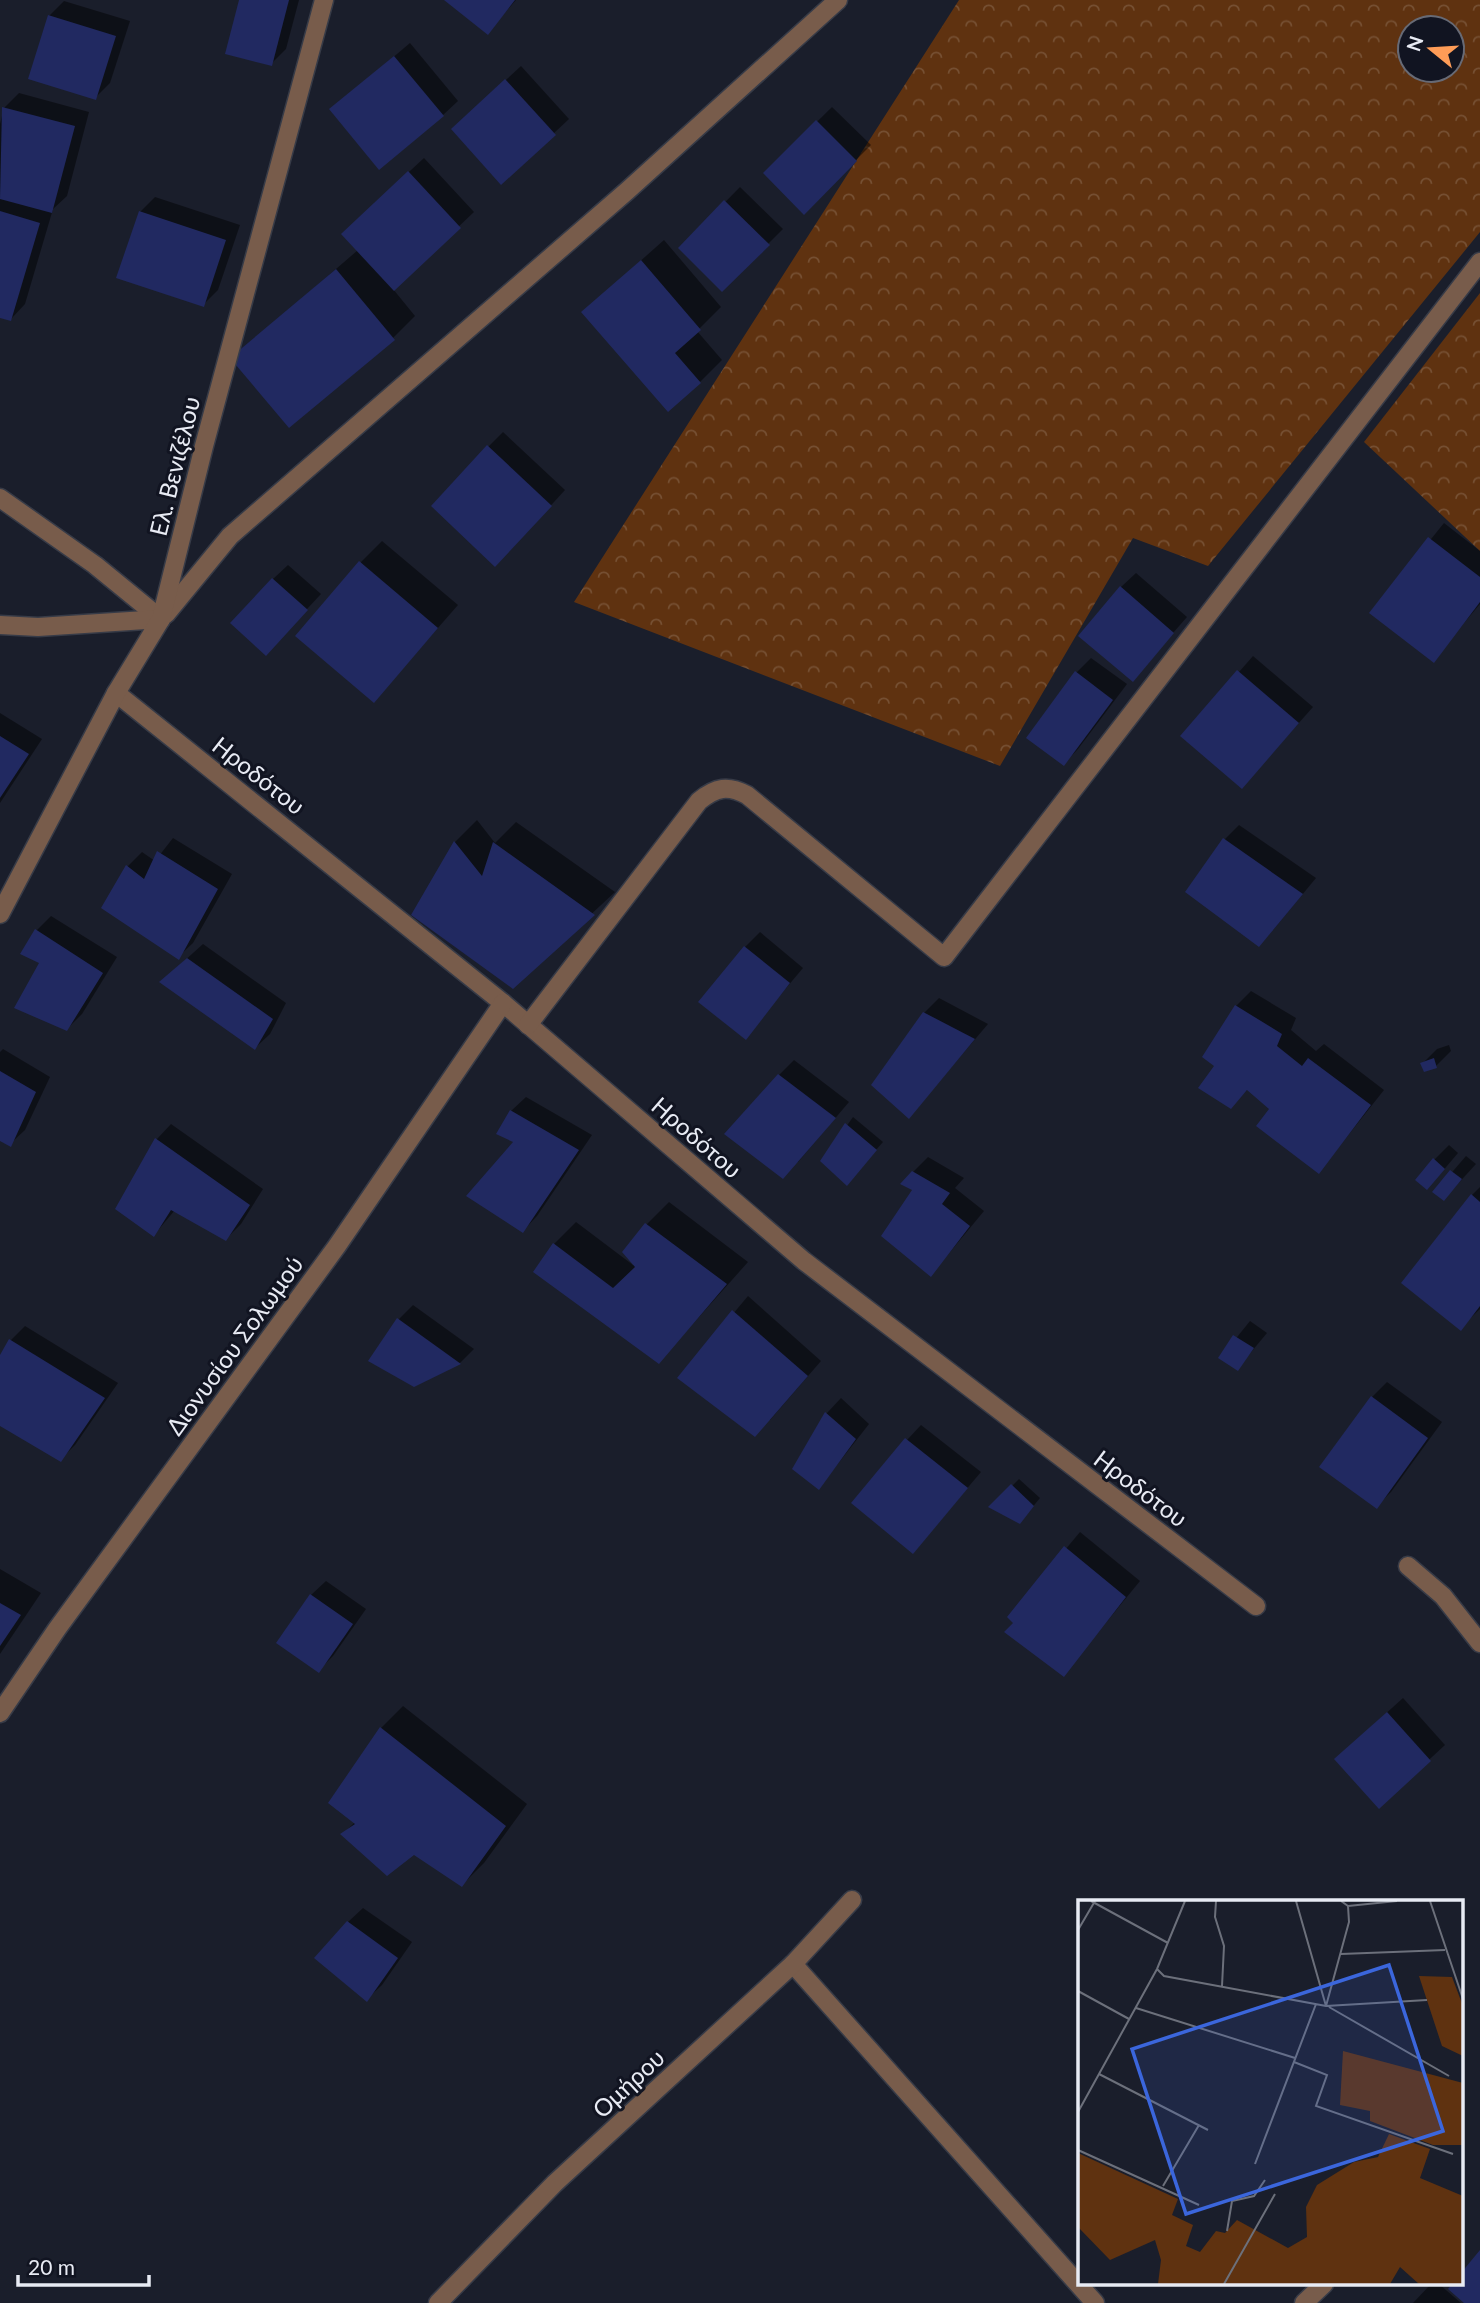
<svg xmlns="http://www.w3.org/2000/svg" width="1480" height="2303" font-family="Lato,sans-serif">
  <defs>
    <pattern id="forest-crowns" width="20" height="18" patternUnits="userSpaceOnUse" patternTransform="scale(1.75)"><rect width="20" height="18" fill="#5f3210"/><path d="M2 6a3 3 0 1 1 6 0M12 15a3 3 0 1 1 6 0" fill="none" stroke="#765033"/></pattern>
  </defs>
  <rect width="100%" height="100%" fill="#1a1e2b"/>
  <g fill="url(#forest-crowns)" fill-rule="evenodd">
    <path d="M959,0H1480V232L1208,566L1133,538L1000,766L574,602ZM1410,28H1452V70H1410Z"/>
    <path d="M1480,293V551L1364,442Z"/>
  </g>
  <g fill="#0007">
    <path d="M241,0H299L286,49L271,64Z"/>
    <path d="M447,0H516L488,32Z"/>
    <path d="M64,1L130,21L110,83L95,98L49,16Z"/>
    <path d="M410,43L458,101L443,115L332,109Z"/>
    <path d="M521,66L569,119L502,182L468,115Z"/>
    <path d="M19,93L89,112L67,196L53,209L25,304L11,319L0,316V124L4,108Z"/>
    <path d="M832,107L871,145L804,212L765,173Z"/>
    <path d="M424,158L474,212L393,289L415,316L393,338L233,358L358,250V219Z"/>
    <path d="M740,187L783,229L722,290L680,248Z"/>
    <path d="M155,197L240,225L218,290L203,305L140,212Z"/>
    <path d="M664,240L721,307L697,331L722,360L700,382L583,312Z"/>
    <path d="M503,432L565,490L510,550L488,447Z"/>
    <path d="M1444,523L1480,551V604L1433,660L1372,612Z"/>
    <path d="M382,541L458,605L374,701L361,562Z"/>
    <path d="M288,565L321,594L280,638L273,579Z"/>
    <path d="M1136,573L1187,617L1132,680L1121,587Z"/>
    <path d="M1253,656L1313,707L1242,787L1183,736Z"/>
    <path d="M1091,658L1127,684L1078,749L1064,764L1076,673Z"/>
    <path d="M0,713L42,739L0,803Z"/>
    <path d="M477,820L495,843L516,822L615,892L513,987L414,914L455,842Z"/>
    <path d="M1239,825L1316,878L1273,930L1225,839Z"/>
    <path d="M173,838L232,874L193,943L178,957L127,867L142,852L155,861Z"/>
    <path d="M51,916L117,957L82,1014L67,1029L42,962L37,930Z"/>
    <path d="M760,932L803,968L745,1037V947Z"/>
    <path d="M203,944L286,1003L270,1034L255,1048L162,981Z"/>
    <path d="M1251,991L1296,1018L1291,1030L1316,1051L1324,1044L1384,1090L1319,1172L1272,1108L1248,1089L1231,1107L1217,1066L1236,1006Z"/>
    <path d="M939,998L988,1024L909,1117L924,1013Z"/>
    <path d="M1449,1045L1451,1051L1436,1066L1422,1064L1437,1049Z"/>
    <path d="M3,1049L50,1077L25,1130L10,1144L0,1139V1052Z"/>
    <path d="M794,1060L849,1102L798,1162L779,1075Z"/>
    <path d="M526,1097L592,1135L537,1216L523,1231L511,1111Z"/>
    <path d="M853,1117L883,1142L853,1176L822,1161Z"/>
    <path d="M171,1124L263,1189L241,1224L226,1239L175,1210L154,1235L117,1209L157,1139Z"/>
    <path d="M1449,1145L1458,1153L1441,1173L1434,1160Z"/>
    <path d="M1466,1156L1476,1164L1444,1199L1435,1192Z"/>
    <path d="M928,1157L964,1178L955,1188L984,1211L931,1275L913,1172Z"/>
    <path d="M1480,1187V1309L1460,1328L1472,1195Z"/>
    <path d="M669,1202L748,1262L659,1362L554,1244L576,1222L633,1265L647,1224Z"/>
    <path d="M748,1296L821,1361L770,1420L680,1377Z"/>
    <path d="M413,1305L474,1349L460,1363L414,1385L399,1319Z"/>
    <path d="M1250,1321L1267,1333L1237,1369L1221,1357Z"/>
    <path d="M25,1326L118,1383L75,1445L60,1460L0,1424V1359L11,1340Z"/>
    <path d="M1387,1382L1442,1422L1391,1492L1377,1506L1372,1397Z"/>
    <path d="M841,1398L869,1424L819,1488L794,1468L827,1413Z"/>
    <path d="M921,1425L981,1472L913,1552L907,1440Z"/>
    <path d="M1019,1479L1040,1498L1026,1515L991,1507Z"/>
    <path d="M1080,1532L1140,1581L1064,1674L1009,1617Z"/>
    <path d="M0,1569L41,1593L0,1654Z"/>
    <path d="M326,1581L366,1609L333,1656L318,1671L311,1595Z"/>
    <path d="M1403,1698L1445,1745L1379,1806L1351,1745Z"/>
    <path d="M403,1706L527,1804L484,1863L462,1885L414,1852L343,1834L355,1822L330,1803L381,1728Z"/>
    <path d="M363,1908L412,1942L382,1985L367,1999L348,1922Z"/>
    <path d="M1431,2284H1439L1461,2303H1413Z"/>
  </g>
  <g fill="#212961">
    <path d="M239,0H289L272,66L225,54Z"/>
    <path d="M444,0H515L488,35Z"/>
    <path d="M48,15L116,36L96,100L28,79Z"/>
    <path d="M394,56L444,116L379,170L329,109Z"/>
    <path d="M505,79L556,135L501,185L451,129Z"/>
    <path d="M2,107L75,126L52,213L0,199Z"/>
    <path d="M816,120L857,161L804,215L763,173Z"/>
    <path d="M408,171L461,228L394,291L341,234Z"/>
    <path d="M724,200L770,245L722,292L678,248Z"/>
    <path d="M0,211L40,223L11,321L0,318Z"/>
    <path d="M139,211L226,240L204,307L116,278Z"/>
    <path d="M641,260L701,330L675,353L701,383L668,412L581,312Z"/>
    <path d="M336,269L395,340L289,428L230,358Z"/>
    <path d="M487,445L552,506L495,567L431,506Z"/>
    <path d="M1428,537L1480,577V602L1434,663L1369,613Z"/>
    <path d="M359,561L438,628L374,703L295,636Z"/>
    <path d="M272,578L308,610L266,656L230,623Z"/>
    <path d="M1120,586L1174,633L1133,682L1078,636Z"/>
    <path d="M1237,670L1299,723L1242,789L1180,736Z"/>
    <path d="M1075,671L1113,700L1064,766L1026,738Z"/>
    <path d="M0,736L29,754L0,798Z"/>
    <path d="M1223,838L1303,894L1259,947L1185,892Z"/>
    <path d="M454,841L482,876L493,842L595,915L513,989L411,915Z"/>
    <path d="M157,851L218,889L179,960L101,908L126,865L144,879Z"/>
    <path d="M35,929L103,973L67,1031L14,1008L39,963L20,954Z"/>
    <path d="M744,946L790,983L746,1040L698,1002Z"/>
    <path d="M187,958L273,1019L255,1050L159,982Z"/>
    <path d="M1235,1005L1282,1034L1277,1046L1302,1066L1308,1058L1371,1105L1319,1174L1256,1126L1269,1109L1247,1090L1231,1109L1198,1088L1214,1066L1202,1057Z"/>
    <path d="M923,1012L975,1039L909,1119L871,1085Z"/>
    <path d="M1434,1058L1437,1068L1424,1072L1420,1063Z"/>
    <path d="M0,1071L36,1092L11,1147L0,1141Z"/>
    <path d="M778,1074L836,1118L783,1179L724,1134Z"/>
    <path d="M510,1110L579,1150L523,1233L466,1196L513,1142L496,1134Z"/>
    <path d="M845,1123L877,1150L847,1186L820,1161Z"/>
    <path d="M155,1138L250,1205L226,1241L171,1210L154,1237L115,1209Z"/>
    <path d="M1433,1158L1445,1169L1427,1190L1415,1180Z"/>
    <path d="M1450,1170L1462,1179L1444,1201L1432,1192Z"/>
    <path d="M912,1171L950,1193L942,1204L970,1226L931,1277L881,1236L912,1190L900,1184Z"/>
    <path d="M1471,1194L1480,1202V1306L1461,1331L1401,1283Z"/>
    <path d="M645,1223L727,1284L659,1364L533,1272L553,1243L613,1288L635,1267L622,1252Z"/>
    <path d="M732,1310L808,1376L755,1437L677,1378Z"/>
    <path d="M397,1318L461,1364L414,1387L368,1361Z"/>
    <path d="M1233,1335L1254,1348L1238,1371L1218,1358Z"/>
    <path d="M9,1339L105,1398L61,1462L0,1426V1355Z"/>
    <path d="M1371,1396L1428,1438L1377,1509L1319,1467Z"/>
    <path d="M825,1412L856,1439L819,1490L792,1469Z"/>
    <path d="M905,1438L968,1488L913,1554L851,1503Z"/>
    <path d="M1011,1484L1034,1506L1020,1524L988,1507Z"/>
    <path d="M1064,1546L1126,1597L1064,1677L1004,1632L1013,1623L1007,1617Z"/>
    <path d="M310,1594L353,1624L319,1673L276,1643Z"/>
    <path d="M0,1603L21,1615L0,1646Z"/>
    <path d="M1387,1712L1431,1761L1379,1809L1334,1759Z"/>
    <path d="M380,1727L506,1826L462,1887L414,1855L387,1876L340,1834L355,1824L328,1803Z"/>
    <path d="M347,1921L398,1958L367,2002L314,1958Z"/>
    <path d="M1480,2250V2303H1464L1448,2289L1452,2284H1461V2273Z"/>
  </g>
  <g fill="none" stroke-linecap="round" stroke-linejoin="round">
    <defs>
      <g id="minor">
        <path d="M0,498L95,565L161,619"/>
        <path d="M166,614L230,536L627,191L838,0"/>
        <path d="M0,625L38,627L161,619"/>
        <path d="M116,693L503,1003L804,1261L1256,1606"/>
        <path d="M0,914L116,693L161,619L204,446L324,0"/>
        <path d="M528,1025L699,801C716,787 728,785 747,795L944,957L1480,262"/>
        <path d="M1408,1566L1443,1596L1480,1643"/>
        <path d="M0,1713L57,1629L337,1246L503,1003"/>
        <path d="M793,1964L1095,2303"/>
        <path d="M438,2303L555,2183L793,1964L852,1900"/>
        <path d="M1304,2303L1324,2284"/>
      </g>
    </defs>
    <use href="#minor" stroke="#373b47" stroke-width="21"/>
    <use href="#minor" stroke="#785c4b" stroke-width="18"/>
  </g>
  <g text-anchor="middle" dominant-baseline="central" stroke-width="6" stroke-linejoin="round" paint-order="stroke">
    <g font-size="24" fill="#e8ebf4" stroke="#111421">
      <text transform="translate(174 466) rotate(-76)">Ελ. Βενιζέλου</text>
      <text transform="translate(259 775) rotate(38)">Ηροδότου</text>
      <text transform="translate(697 1137) rotate(41)">Ηροδότου</text>
      <text transform="translate(234 1345) rotate(-54)">Διονυσίου Σολωμού</text>
      <text transform="translate(1141 1488) rotate(37)">Ηροδότου</text>
      <text transform="translate(628 2083) rotate(-43)">Ομήρου</text>
    </g>
  </g>
  <g transform="translate(1078 1900)">
    <rect width="385" height="385" fill="#1a1e2b"/>
    <path d="M341,76L374,77L385,106V156L364,146ZM265,151L385,183V245H355L292,221V211L262,205ZM311,234L352,249L342,278L385,296V384H341L322,367L312,384H80L83,360L77,340L32,360L0,327V253L100,299L94,315L115,325L108,346L122,352L138,331L147,333L159,320L210,348L229,337L228,307L239,285L276,262L300,257Z" fill="#5f3210"/>
    <path fill="none" stroke="#6c707b" stroke-width="2" d="M13,1L90,43M138,1L137,17L146,46L144,86M218,1L248,106M352,1L385,99M270,6L319,1M0,30L17,1M263,54L367,50M79,69L86,76L248,106L349,100M0,91L51,119M248,106L271,22L270,6L263,1M251,107L371,176M58,108L217,158M216,162L249,175L238,206L375,254M21,174L130,230M0,212L79,69L107,1M0,250L121,305M177,264L238,104M85,286L121,225M149,331L154,301L176,296L187,280M146,384L197,294"/>
    <path fill="#3b66dc" fill-opacity="0.15" stroke="#3b66dc" stroke-width="3.5" d="M311,65L365,231L108,314L54,149Z"/>
    <rect width="385" height="385" fill="none" stroke="#e8ebf4" stroke-width="3.5"/>
  </g>
  <g transform="translate(1431 49) rotate(288)"><circle r="33" fill="#111421" stroke="#676a75" stroke-width="2"/>
  <path d="M0-5L12 26L0 18L-12 26Z" fill="#fe9c57"/>
  <text y="-10" font-size="19" font-weight="bold" text-anchor="middle" fill="#e8ebf4">N</text>
  </g>
  <path d="M18 2275v10h131v-10" fill="none" stroke="#e8ebf4" stroke-width="3.5"/>
  <text x="28" y="2275" font-size="21" fill="#e8ebf4" stroke="#111421" stroke-width="5" paint-order="stroke">20 m</text>
</svg>
